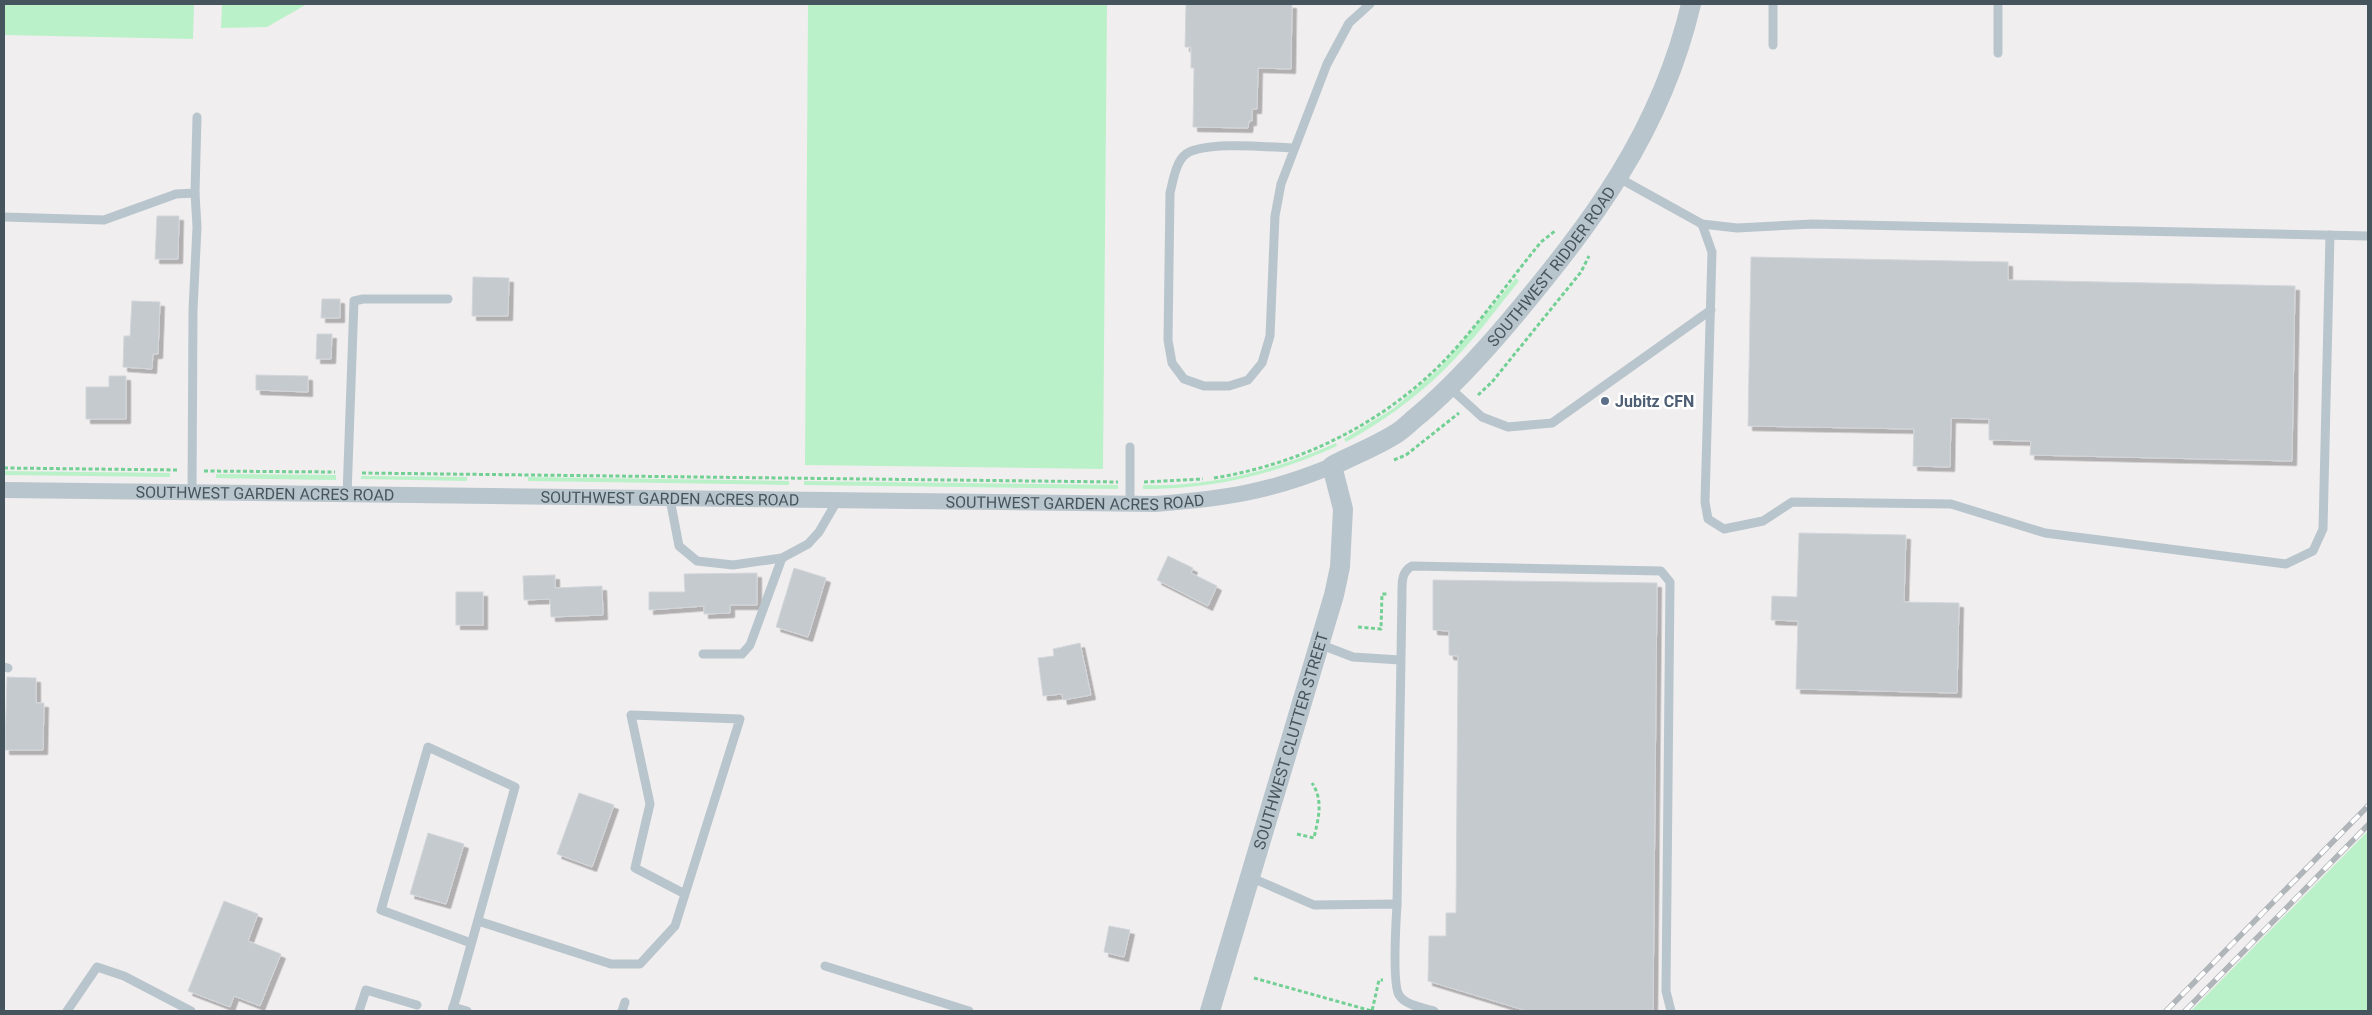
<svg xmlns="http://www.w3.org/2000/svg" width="2372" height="1015" font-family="Roboto,sans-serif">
  <defs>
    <filter id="shadow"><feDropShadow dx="4.5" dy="4.5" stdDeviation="0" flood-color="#0004"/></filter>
  </defs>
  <rect width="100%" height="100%" fill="#f1eeef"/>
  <g fill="#bbf1c8">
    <path d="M4,4H194L193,39L4,35Z"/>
    <path d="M222,4H307L267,27L221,28Z"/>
    <path d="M808,4H1107L1103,469L805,465Z"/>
    <path d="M1516,278L1519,281C1494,312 1471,344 1442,372C1413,400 1380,423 1346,442L1344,439L1394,408L1439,369Z"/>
    <path d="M1336,443L1337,446C1274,475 1212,489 1143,489V485C1211,487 1274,471 1336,443Z"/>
    <path d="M4,471L170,473V477L4,475Z"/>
    <path d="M216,474L336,475V480L216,478Z"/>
    <path d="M361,476L467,477V481L361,479Z"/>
    <path d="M528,477L789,481V485L528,481Z"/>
    <path d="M804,481L1118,485V489L804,485Z"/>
    <path d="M2368,831V1011H2191Z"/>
  </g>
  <g fill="#c5cace" stroke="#d2d6da" filter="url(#shadow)">
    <path d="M1186,4H1292L1291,69L1258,68L1257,109H1252V121H1249L1248,128L1193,127L1194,68H1191V47H1185Z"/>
    <path d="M157,216H179L178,259H155Z"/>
    <path d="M1751,257L2008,262V280L2295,286L2292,461L2030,455L2031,441L1989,440V419L1951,418L1950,467L1913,466L1914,429L1748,426Z"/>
    <path d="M473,277L509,278L508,316H472Z"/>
    <path d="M322,299H340V318H321Z"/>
    <path d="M132,301L160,302L158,354H153L152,369L123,367L124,336H130Z"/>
    <path d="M317,334H332L331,359H316Z"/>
    <path d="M256,375L308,376V392L256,390Z"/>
    <path d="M109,376H126V419H86V387H109Z"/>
    <path d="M1799,533L1906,535L1904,602L1959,603L1957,693L1796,689L1798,621L1771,620L1772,596L1797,597Z"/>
    <path d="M1168,556L1193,568L1191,573L1217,586L1208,606L1157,580Z"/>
    <path d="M794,568L826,578L808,637L776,627Z"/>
    <path d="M757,573V605H730V613L704,614V606L649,610V592H685L684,574Z"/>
    <path d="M555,575V588L602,586L603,615L551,617L550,599L524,600L523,576Z"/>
    <path d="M1433,580L1657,583L1653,1011H1527L1428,981L1429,936H1446V913H1456L1458,656L1449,655V631L1433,630Z"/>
    <rect x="456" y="592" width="27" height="33"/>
    <path d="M1080,643L1091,695L1063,700L1062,694L1043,696L1038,658L1054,656L1053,649Z"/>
    <path d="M7,677L36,678V703H44L43,750H5Z"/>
    <path d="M579,793L614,805L592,867L557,854Z"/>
    <path d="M428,833L464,844L446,904L410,894Z"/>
    <path d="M224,901L258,914L248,941L281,954L260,1006L234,996L230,1007L188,991Z"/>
    <path d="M1109,926L1130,930L1124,957L1104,952Z"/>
  </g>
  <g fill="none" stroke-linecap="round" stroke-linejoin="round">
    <g stroke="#72d094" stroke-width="3" stroke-dasharray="4 2.5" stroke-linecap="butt">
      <path d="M1478,395L1492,382L1581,272L1589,256"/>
      <path d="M1394,460L1406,455L1459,413"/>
      <path d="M4,468L178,470"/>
      <path d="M204,471L335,472"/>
      <path d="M362,473L1118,482"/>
      <path d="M1214,478C1300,464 1380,425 1442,363C1478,326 1508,282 1541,242L1555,231"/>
      <path d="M1144,482L1203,479"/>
      <path d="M1358,627L1381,629L1382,594H1389"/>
      <path d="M1297,834L1314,838C1318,819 1324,801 1312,783"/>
      <path d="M1254,978L1372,1011L1379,980H1383"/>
    </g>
    <g stroke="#b9c5cc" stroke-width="9">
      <path d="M1773,45V4"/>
      <path d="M1998,53V4"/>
      <path d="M1293,148C1268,147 1205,141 1186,154C1176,161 1173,181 1170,193L1168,340L1172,363L1184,379L1204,386H1229L1248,380L1262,363L1270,336L1275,216L1281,184L1327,64L1349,23L1370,4"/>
      <path d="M1619,178L1702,224L1737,228L1812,224L2368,236"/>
      <path d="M195,193L197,117"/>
      <path d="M4,217L104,220L176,194L195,193L197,227L193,310L192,493"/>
      <path d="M1702,224L1712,252L1705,502L1708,519L1724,529L1763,521L1792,502L1951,504L2045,533L2286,564L2313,551L2323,529L2330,235"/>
      <path d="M1450,388L1482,417L1508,427L1552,423L1711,310"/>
      <path d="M347,495L354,301L363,299H448"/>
      <path d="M670,499L679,546L697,561L733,565L782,558L808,544L819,532L837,501"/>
      <path d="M1130,504V447"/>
      <path d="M1319,644L1353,657L1400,660"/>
      <path d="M703,654H742L750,645L782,558"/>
      <path d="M4,667L8,668"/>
      <path d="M1250,877L1314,905L1397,904C1396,921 1392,983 1399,995C1405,1005 1423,1008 1434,1011"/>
      <path d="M1397,904L1402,595C1402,583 1401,572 1412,566L1661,571L1670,582L1666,991L1671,1011"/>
      <path d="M478,921L611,964H640L675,926L740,719L631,715L650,804L635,868L685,894"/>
      <path d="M825,966L969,1011"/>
      <path d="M453,1007L467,1011"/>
      <path d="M67,1011L97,967L124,976L191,1011"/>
      <path d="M359,1011L366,990L417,1005"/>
      <path d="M452,1011L457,995L515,787L428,747L381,910L471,943"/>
      <path d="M622,1011L625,1002"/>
    </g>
    <path stroke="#b9c5cc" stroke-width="16" id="s1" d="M4,490L1155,504C1222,499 1270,492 1332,466"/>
    <path stroke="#b9c5cc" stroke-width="20" id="s2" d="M1210,1011L1334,595L1340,567L1343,509L1332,466C1353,455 1377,446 1397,433C1405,428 1412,420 1420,414C1453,386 1481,355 1509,322C1592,223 1661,132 1691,4"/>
    <defs>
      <g id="rail">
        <path d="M2166,1011L2368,806"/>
        <path d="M2185,1011L2368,825"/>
      </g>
    </defs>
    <use href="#rail" stroke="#b0b5b9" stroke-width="5.5"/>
    <use href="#rail" stroke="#fff" stroke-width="4" stroke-dasharray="11" stroke-linecap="butt"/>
  </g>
  <circle fill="#5c6f8a" stroke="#fff" stroke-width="2" cx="1605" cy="401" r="5"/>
  <g text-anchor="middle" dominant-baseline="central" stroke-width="5" stroke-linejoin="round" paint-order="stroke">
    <g font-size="16" fill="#46555d" stroke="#fff">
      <text stroke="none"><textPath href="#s2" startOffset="866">SOUTHWEST RIDDER ROAD</textPath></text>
      <text stroke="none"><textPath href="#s1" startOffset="261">SOUTHWEST GARDEN ACRES ROAD</textPath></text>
      <text stroke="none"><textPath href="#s1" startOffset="666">SOUTHWEST GARDEN ACRES ROAD</textPath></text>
      <text stroke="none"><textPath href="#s1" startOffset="1071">SOUTHWEST GARDEN ACRES ROAD</textPath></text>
      <text stroke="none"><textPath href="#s2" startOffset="282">SOUTHWEST CLUTTER STREET</textPath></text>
    </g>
    <g font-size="16" font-weight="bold" fill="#4e5e75" stroke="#fff" text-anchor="start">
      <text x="1615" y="401">Jubitz CFN</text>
    </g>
  </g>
  <rect width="2372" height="1015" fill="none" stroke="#46555d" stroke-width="10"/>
</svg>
